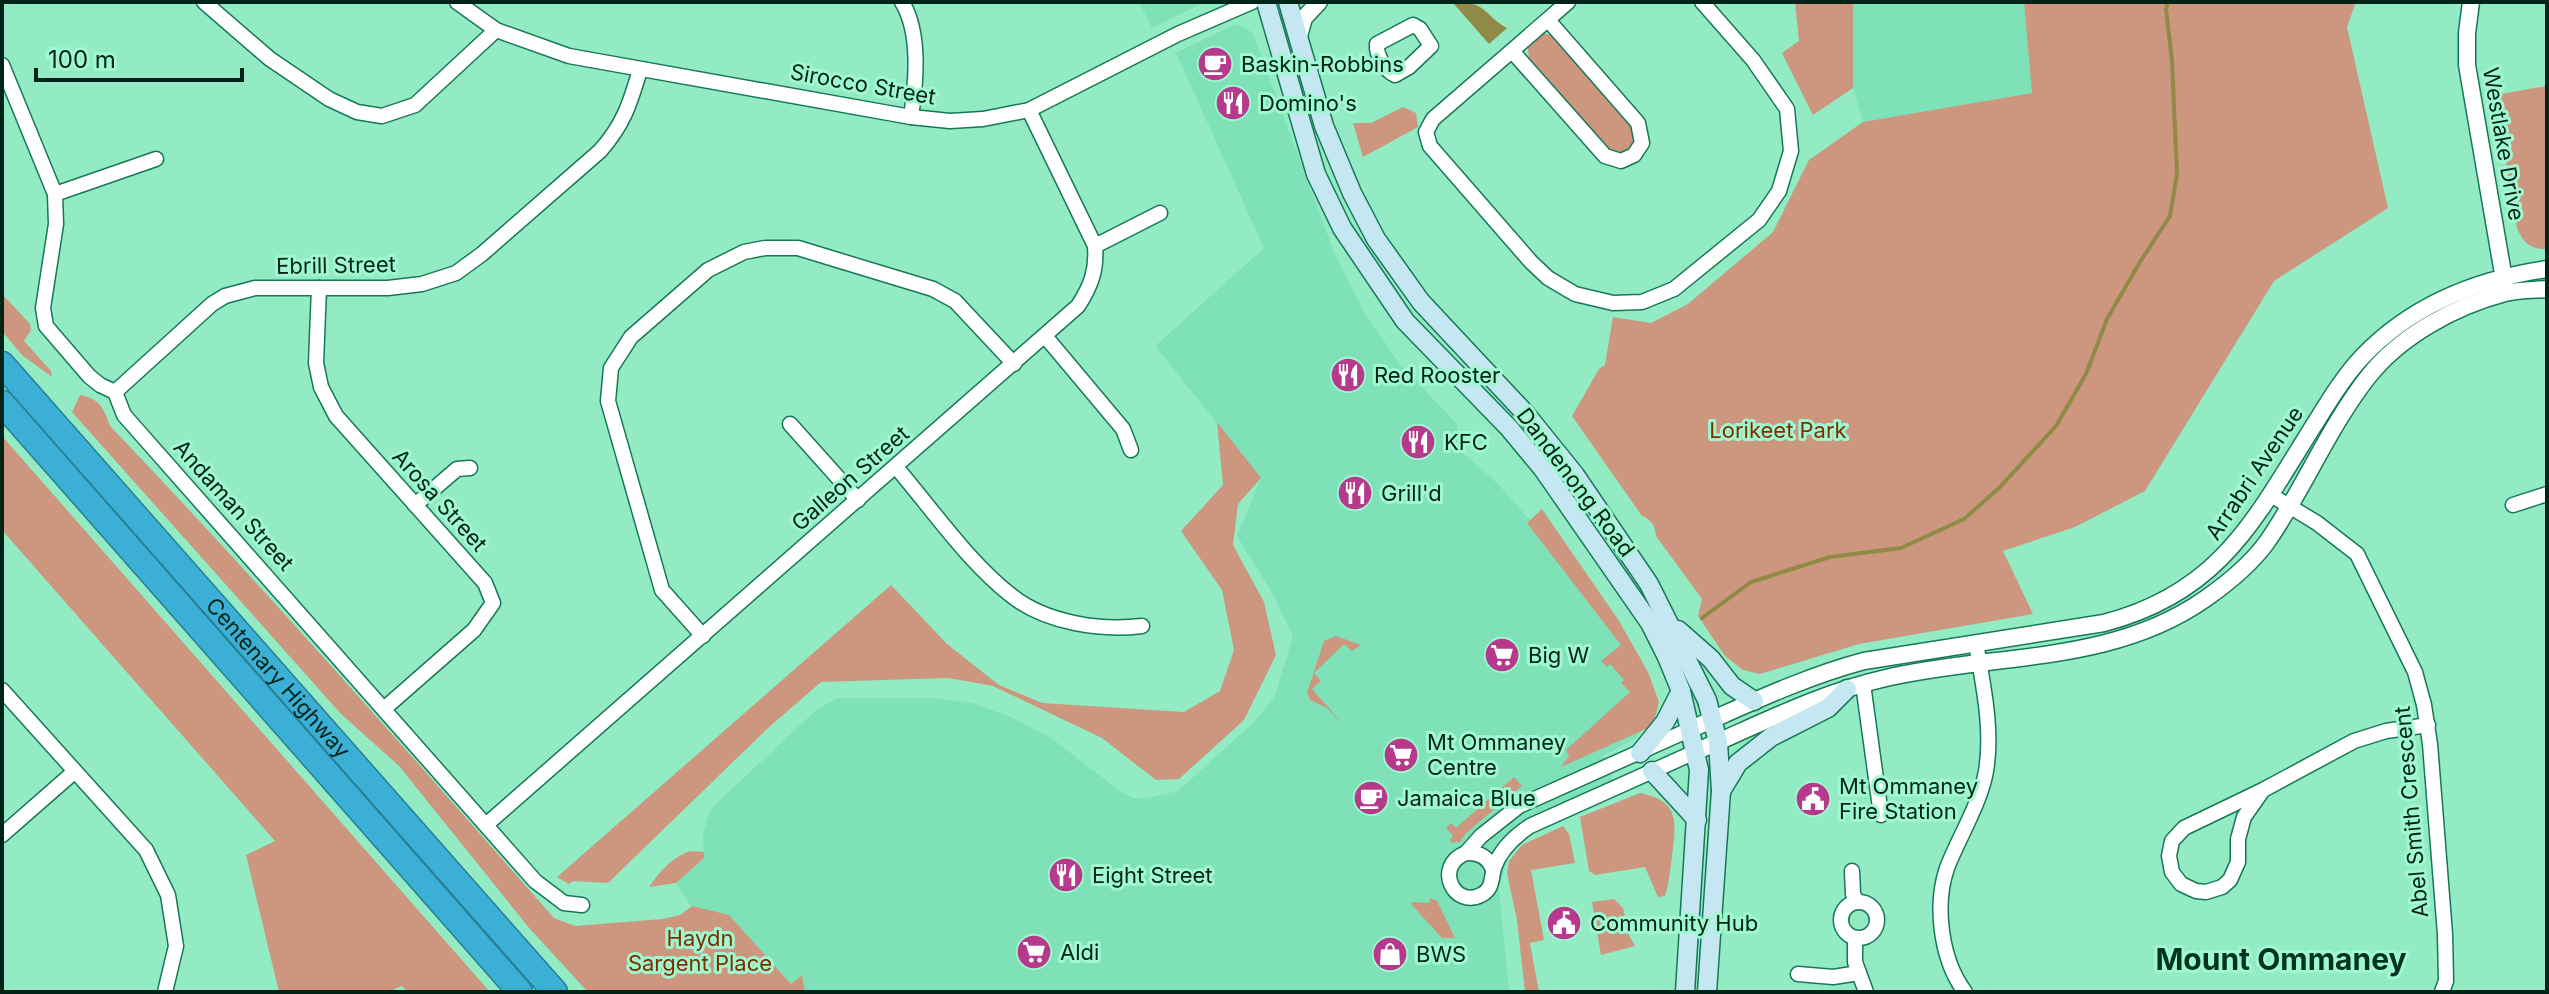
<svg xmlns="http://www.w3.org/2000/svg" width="2549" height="994" font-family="Inter,sans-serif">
  <rect width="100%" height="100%" fill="#93ebc4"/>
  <g fill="#7fe1b7">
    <path d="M1139,2H1205L1152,28Z"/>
    <path d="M1853,2H2024L2033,93L1863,122L1853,88Z"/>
    <path d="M1235,24L1246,28L1253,34L1335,255L1366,315L1399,363L1457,424L1458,448L1498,484L1595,594L1644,677L1652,715L1636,738L1603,756L1619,795L1524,838L1510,852L1499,887L1509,992H798L729,916L691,906L676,883L704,858L703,835L708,816L717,803L813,713L836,698H936L972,703L1011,717L1051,738L1120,791L1133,798H1147L1178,791L1254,722L1275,696L1293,636L1271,591L1237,536L1261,478L1155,346L1264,248L1176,53Z"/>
  </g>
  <g fill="#cc967f">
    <path d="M1795,2H1853V88L1813,115L1782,53L1799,41Z"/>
    <path d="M2024,2H2356L2347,27L2388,208L2274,281L2145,491L2075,527L2003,551L2033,614L1859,644L1760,674L1743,670L1725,656L1698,616L1702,599L1656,536C1655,526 1652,520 1642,516L1572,416L1599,369L1605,365L1613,317L1651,323L1688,304L1773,232L1809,160L1863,122L2032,93Z"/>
    <path d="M1543,33L1554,36L1633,126L1635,140C1629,153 1619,155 1607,149L1529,60L1528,48L1537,37Z"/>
    <path d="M2547,86V249C2531,250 2523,243 2517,228L2495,95Z"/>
    <path d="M1403,107L1416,113L1418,127L1363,157L1353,123H1371Z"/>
    <path d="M2,294L30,324L31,330L24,341L51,371L52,377L22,355L2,331Z"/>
    <path d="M80,395C99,398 104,408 110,426C263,586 408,752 554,918L575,926L662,919L680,915L692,906L729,915L791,984L802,975L805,992H588L530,929L399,766L341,714L72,412Z"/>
    <path d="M1217,422L1261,478L1238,504L1233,545L1264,602L1276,655L1244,720L1179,779L1156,780L1102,738L993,686L948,678L821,682L768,728L608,883L573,881L569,884L557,877L891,585L947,644L999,685L1042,703L1184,712L1220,691L1234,650L1222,590L1181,531L1223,485Z"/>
    <path d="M2,436L490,992H408L402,986L388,992H279L246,855L275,841L2,530Z"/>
    <path d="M1542,509L1619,621L1648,672L1659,702L1655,718L1648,728L1561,767L1569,756L1566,750L1630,692L1621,683L1624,680L1610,664L1607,667L1601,661L1621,645L1527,523Z"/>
    <path d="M1336,636L1361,645L1352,651L1344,644L1314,673L1321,681L1312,689L1343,724L1327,708L1310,700L1307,693L1324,641Z"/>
    <path d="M1514,777L1522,786L1466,833L1460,842L1452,843L1450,840L1453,836L1446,828L1451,823L1456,828Z"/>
    <path d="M1640,793C1681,801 1676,824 1672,857C1670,871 1669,884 1665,896L1658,897L1645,867L1595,875L1589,871L1580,817Z"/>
    <path d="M1563,826L1569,834L1575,863L1531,870L1544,940L1530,943L1539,992H1525L1517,920L1507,873L1509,861L1522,845Z"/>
    <path d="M690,851L704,852V858L676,883L649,887C661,870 670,859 690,851Z"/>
    <path d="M1430,898L1437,901L1455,938H1442L1411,904L1412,902L1429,903Z"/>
    <path d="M1614,899L1623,908L1629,935L1635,946L1601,955L1592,902Z"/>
  </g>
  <path fill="#908a47" d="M1456,2C1487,2 1485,16 1507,28L1489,44L1454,4Z"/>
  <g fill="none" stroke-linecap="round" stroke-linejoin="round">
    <path stroke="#908a47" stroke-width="4" d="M1702,618L1751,582L1830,557L1901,548L1964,519L1999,488L2056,426L2086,374L2107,319L2140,262L2170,216L2177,174L2172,61L2166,9L2168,2"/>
    <defs>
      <g id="minor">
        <path d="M204,2L270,59L329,99L357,112L382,116L415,105L496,30"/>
        <path d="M457,2L496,30L569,56L911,117L950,121L983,119L1029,110L1178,34L1252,2"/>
        <path d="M902,2C921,33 916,83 911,117"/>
        <path d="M1568,2L1433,119L1426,132L1430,146L1531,262L1548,278L1575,294L1613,303L1642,302L1674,289L1759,220L1779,191L1791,151L1787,109L1753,60L1702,2"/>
        <path d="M1413,25L1420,29L1431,46L1409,67L1395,75C1385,71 1376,55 1377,44Z"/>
        <path d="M1512,51L1605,156L1621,161L1634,155L1642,143L1638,123L1548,20"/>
        <path d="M2,65L55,194L56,224L43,308L46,326L89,376L100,385L115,392L124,415L535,881L564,903L582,905"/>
        <path d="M55,194L156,159"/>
        <path d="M1095,246L1160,213"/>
        <path d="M319,288L316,363L321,387L336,416L485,583L493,603L474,630L385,708"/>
        <path d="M1045,336L1123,429L1131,450"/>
        <path d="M115,392L212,304L225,296L255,288H388L422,284L456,273L482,254L600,151C624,124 630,103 640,70"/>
        <path d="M790,424L858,500"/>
        <path d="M896,467C932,509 969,563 1012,596C1046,623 1101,631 1142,626"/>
        <path d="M2271,495L2317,523L2357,554L2415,672L2424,705L2430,744L2445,934L2446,981L2442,992"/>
        <path d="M415,505L457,469L470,468"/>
        <path d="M2513,505L2547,494"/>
        <path d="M703,636L662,590L608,401L611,368L631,337L708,270L744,252L765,248H798L933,289L955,301L1014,364"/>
        <path d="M1863,684L1881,815"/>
        <path d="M2,690L146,850L168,895L176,946L165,992"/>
        <path d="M2263,790L2244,817L2238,839V862L2230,880L2222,887L2206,892L2196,891L2181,884L2172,872L2169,856L2172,841L2184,828L2263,790L2354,741L2386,731L2428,725"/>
        <path d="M487,824L1078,306C1091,286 1097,270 1095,246L1029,110"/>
        <path d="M2,835L74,772"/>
        <path d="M1466,853L1481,836L1519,806L1691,729"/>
        <path d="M1493,870C1489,857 1479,852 1466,853C1433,866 1454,909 1481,895C1493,889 1491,879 1494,868C1500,850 1515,836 1530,826L1695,752"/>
        <path d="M1852,871L1853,894L1857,902"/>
        <circle cx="1859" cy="920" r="18"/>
        <path d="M1855,938V962L1866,992"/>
        <path d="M1798,974L1833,977L1859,973"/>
        <path d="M1965,992C1941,960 1934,906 1947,868C1958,839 1981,802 1986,771C1993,729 1983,685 1976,643"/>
      </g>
      <g id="tertiary">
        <path d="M2471,2L2467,33V65L2505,285"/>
        <path d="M1299,36L1304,18L1319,2"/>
        <path d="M1691,729C1748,704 1804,677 1864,661L2104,623C2220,593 2255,519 2314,425C2329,401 2344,376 2363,356C2413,304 2478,279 2547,269"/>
        <path d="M1695,752C1758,725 1819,693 1886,678C1993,653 2111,665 2205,599C2228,583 2251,564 2267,542C2304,489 2328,428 2368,377C2400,336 2455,306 2505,293C2518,290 2533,290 2547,289"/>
      </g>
      <g id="secondary">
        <path d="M1266,2L1316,174L1342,228L1405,321L1509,428L1543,469L1650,623L1667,657L1681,691L1699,770L1685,992"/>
        <path d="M1288,2L1324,126L1352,193L1376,239L1421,302L1525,413L1575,475L1649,584L1707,700L1718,742L1721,791L1707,992"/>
        <path d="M1678,630L1711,659L1732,686L1754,701"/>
        <path d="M1640,753L1665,722L1681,691"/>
        <path d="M1652,771L1697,820"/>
        <path d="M1721,791L1738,763L1771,737L1828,708L1847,689"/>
      </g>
      <g id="motorway">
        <path id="s1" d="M2,364L555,992"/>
        <path d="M2,403L520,992"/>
      </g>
    </defs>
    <use href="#minor" stroke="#167857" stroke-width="17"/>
    <use href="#tertiary" stroke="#167857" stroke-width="19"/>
    <use href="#secondary" stroke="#167857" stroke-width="21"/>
    <use href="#motorway" stroke="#267f93" stroke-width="27"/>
    <use href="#minor" stroke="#fff" stroke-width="14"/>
    <use href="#tertiary" stroke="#fff" stroke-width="16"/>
    <use href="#secondary" stroke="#c4e7f2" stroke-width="18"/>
    <use href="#motorway" stroke="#3bafd5" stroke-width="24"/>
  </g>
  <defs>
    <symbol id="cafe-disc" viewBox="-11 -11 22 22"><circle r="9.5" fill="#b63a8b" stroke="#a0f8d1"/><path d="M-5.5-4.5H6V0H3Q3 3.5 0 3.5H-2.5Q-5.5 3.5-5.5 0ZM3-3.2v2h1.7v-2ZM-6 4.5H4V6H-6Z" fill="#fff"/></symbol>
    <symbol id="restaurant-disc" viewBox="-11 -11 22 22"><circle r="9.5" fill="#b63a8b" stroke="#a0f8d1"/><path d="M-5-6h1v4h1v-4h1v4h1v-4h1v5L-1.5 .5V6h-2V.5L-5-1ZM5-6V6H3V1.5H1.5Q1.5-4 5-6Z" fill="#fff"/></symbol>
    <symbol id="supermarket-disc" viewBox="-11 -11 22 22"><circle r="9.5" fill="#b63a8b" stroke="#a0f8d1"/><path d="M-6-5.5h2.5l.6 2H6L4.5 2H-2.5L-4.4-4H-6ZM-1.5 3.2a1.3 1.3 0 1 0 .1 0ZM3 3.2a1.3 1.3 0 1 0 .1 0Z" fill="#fff"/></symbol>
    <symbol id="civic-disc" viewBox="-11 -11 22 22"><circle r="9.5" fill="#b63a8b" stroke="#a0f8d1"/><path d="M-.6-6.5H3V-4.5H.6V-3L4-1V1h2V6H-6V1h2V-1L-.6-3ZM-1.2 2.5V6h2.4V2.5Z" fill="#fff"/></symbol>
    <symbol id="shop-disc" viewBox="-11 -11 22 22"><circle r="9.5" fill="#b63a8b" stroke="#a0f8d1"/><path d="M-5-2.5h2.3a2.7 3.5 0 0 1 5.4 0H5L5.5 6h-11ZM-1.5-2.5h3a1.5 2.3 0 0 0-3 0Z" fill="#fff"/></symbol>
  </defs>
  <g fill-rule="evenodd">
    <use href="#cafe-disc" x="1195" y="44" width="40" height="40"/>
    <use href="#restaurant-disc" x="1213" y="83" width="40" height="40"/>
    <use href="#restaurant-disc" x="1328" y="355" width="40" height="40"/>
    <use href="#restaurant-disc" x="1398" y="422" width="40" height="40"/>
    <use href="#restaurant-disc" x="1335" y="473" width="40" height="40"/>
    <use href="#supermarket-disc" x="1482" y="635" width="40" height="40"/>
    <use href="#supermarket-disc" x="1381" y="735" width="40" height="40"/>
    <use href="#cafe-disc" x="1351" y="778" width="40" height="40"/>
    <use href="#civic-disc" x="1793" y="779" width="40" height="40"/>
    <use href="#restaurant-disc" x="1046" y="855" width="40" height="40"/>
    <use href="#civic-disc" x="1544" y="903" width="40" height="40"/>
    <use href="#supermarket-disc" x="1014" y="932" width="40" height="40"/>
    <use href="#shop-disc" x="1370" y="934" width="40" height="40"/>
  </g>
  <g text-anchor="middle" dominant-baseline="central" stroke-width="6" stroke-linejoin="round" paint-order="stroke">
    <g font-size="22" fill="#002518" stroke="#a0f8d1" text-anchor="start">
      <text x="1241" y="64">Baskin-Robbins</text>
      <text x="1259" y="103">Domino's</text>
      <text x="1374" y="375">Red Rooster</text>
      <text x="1444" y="442">KFC</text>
      <text x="1381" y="493">Grill'd</text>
      <text x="1528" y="655">Big W</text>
      <text x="1427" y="742">Mt Ommaney<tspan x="1427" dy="25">Centre</tspan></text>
      <text x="1839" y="786">Mt Ommaney<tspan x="1839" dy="25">Fire Station</tspan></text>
      <text x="1397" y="798">Jamaica Blue</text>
      <text x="1092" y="875">Eight Street</text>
      <text x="1590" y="923">Community Hub</text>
      <text x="1060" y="952">Aldi</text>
      <text x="1416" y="954">BWS</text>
    </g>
    <g font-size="22" fill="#002518" stroke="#a0f8d1">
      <text transform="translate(863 84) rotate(10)">Sirocco Street</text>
      <text transform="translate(2504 144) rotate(80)">Westlake Drive</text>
      <text transform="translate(336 265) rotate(-1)">Ebrill Street</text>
      <text transform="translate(2254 473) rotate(-56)">Arrabri Avenue</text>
      <text transform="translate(850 478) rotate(-41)">Galleon Street</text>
      <text transform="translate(1576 482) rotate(53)">Dandenong Road</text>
      <text transform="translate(440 500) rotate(48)">Arosa Street</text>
      <text transform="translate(234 505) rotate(48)">Andaman Street</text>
      <text stroke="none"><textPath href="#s1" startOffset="418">Centenary Highway</textPath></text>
      <text transform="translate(2411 812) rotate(-95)">Abel Smith Crescent</text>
    </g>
    <g font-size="22" fill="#7d2f00" stroke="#a0f8d1">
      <text x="1778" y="430">Lorikeet Park</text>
      <text x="700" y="938">Haydn<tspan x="700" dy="25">Sargent Place</tspan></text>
    </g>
    <g font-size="30" font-weight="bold" fill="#003321" stroke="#a0f8d1">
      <text x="2281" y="959">Mount Ommaney</text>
    </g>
  </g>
  <rect width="2549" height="994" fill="none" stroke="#002518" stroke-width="8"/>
  <path d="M36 68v12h206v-12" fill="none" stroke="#002518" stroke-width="4"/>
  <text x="48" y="68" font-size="24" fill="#002518" stroke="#a0f8d1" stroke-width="6" paint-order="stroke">100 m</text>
</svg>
